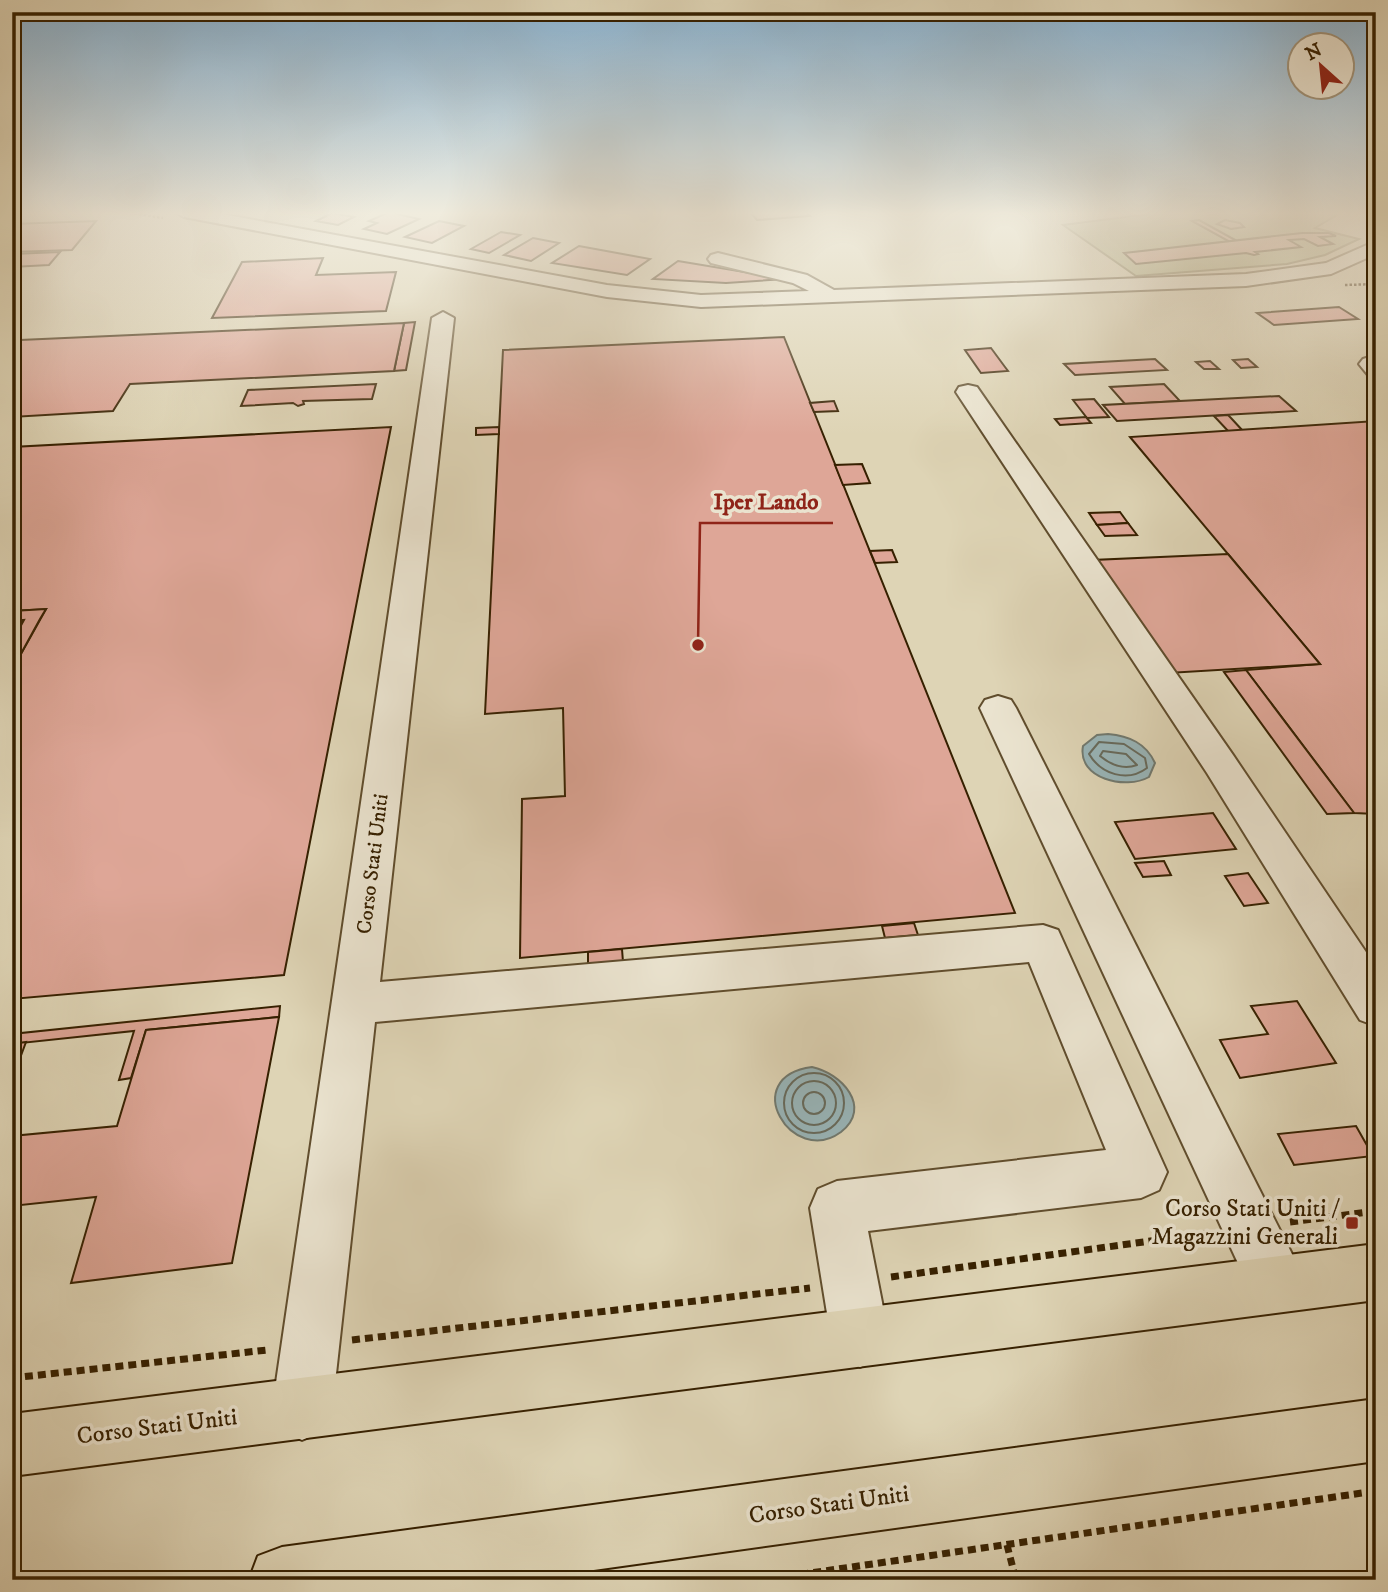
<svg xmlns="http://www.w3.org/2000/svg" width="1388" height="1592" font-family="'IM FELL DW Pica',serif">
  <rect width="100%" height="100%" fill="#ded4b5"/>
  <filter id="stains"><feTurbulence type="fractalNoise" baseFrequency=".00286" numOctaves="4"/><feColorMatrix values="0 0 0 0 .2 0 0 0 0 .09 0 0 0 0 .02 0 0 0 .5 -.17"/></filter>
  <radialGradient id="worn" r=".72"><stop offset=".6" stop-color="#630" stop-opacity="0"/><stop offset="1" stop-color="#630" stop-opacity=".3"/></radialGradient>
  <path fill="#b6bb8a" stroke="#766e45" stroke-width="2" d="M1165,212H1342L1315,228L1359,239L1325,255L1287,264L1136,276L1063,225Z"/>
  <g fill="#98b5b9" stroke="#71796f" stroke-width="2">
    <path d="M1108,734C1129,736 1146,743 1155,763L1149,777C1126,790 1077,779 1083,746L1097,735Z"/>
    <path d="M812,1067C841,1073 873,1107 841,1132C792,1168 737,1077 812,1067Z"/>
  </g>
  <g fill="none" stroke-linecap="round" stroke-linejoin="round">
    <g stroke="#676a5c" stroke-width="2">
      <path d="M1099,742L1124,744L1145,758L1147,768C1127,783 1101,774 1089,754Z"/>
      <path d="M1103,751L1126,754L1137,765C1123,770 1111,765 1100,756Z"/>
      <circle cx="814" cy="1103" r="30"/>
      <circle cx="814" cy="1103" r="22"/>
      <circle cx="814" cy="1103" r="11"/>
    </g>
  </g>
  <g fill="#dea697" stroke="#362000" stroke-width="2">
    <path d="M389,212L419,219L387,234L364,229L377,223L369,221Z"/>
    <path d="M750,212H806L810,216L757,220Z"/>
    <path d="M332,213L354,217L338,225L316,221Z"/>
    <path d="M1199,220L1237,241L1230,242L1192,221Z"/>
    <path d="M1225,220L1240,223L1244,227L1231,229L1217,224Z"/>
    <path d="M96,221L72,250L12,252V224Z"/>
    <path d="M439,221L464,226L432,243L405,237Z"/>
    <path d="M501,232L520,235L489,253L471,249Z"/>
    <path d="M1302,233H1329L1336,236L1320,237L1333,244L1318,246L1304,239L1289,240L1301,247L1255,252L1258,254L1254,255L1246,253L1136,264L1124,253Z"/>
    <path d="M533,238L559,243L531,261L504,255Z"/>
    <path d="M579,246L650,259L627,275L552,263Z"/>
    <path d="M60,252L49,265L12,267V254Z"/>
    <path d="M323,258L316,275L396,272L386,311L212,318L242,262Z"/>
    <path d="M678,261L786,279L726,283L653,279Z"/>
    <path d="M1339,307L1358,319L1274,325L1257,313Z"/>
    <path d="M415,322L406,370L394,371L404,323Z"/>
    <path d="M404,323L394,371L130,384L113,411L12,417V350L20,340Z"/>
    <path d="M784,337L1015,913L520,958L522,799L565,796L563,708L485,714L503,350Z"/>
    <path d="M991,348L1005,367L1008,371L981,373L965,350Z"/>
    <path d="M1155,359L1167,370L1075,375L1064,364Z"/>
    <path d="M1248,359L1257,367L1241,368L1233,360Z"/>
    <path d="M1210,361L1219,369H1204L1196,362Z"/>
    <path d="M376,384L372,399L303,401L304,404L298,406L293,403L241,406L248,390Z"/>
    <path d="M1164,384L1180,401L1125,404L1110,387Z"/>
    <path d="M1279,396L1296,411L1117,421L1103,405Z"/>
    <path d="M1094,399L1109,417L1087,418L1073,400Z"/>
    <path d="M834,401L838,411L814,412L810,403Z"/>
    <path d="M1228,415L1231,418L1243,431L1229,432L1214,416Z"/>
    <path d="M1086,417L1091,423L1060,425L1055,419Z"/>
    <path d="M1376,421V814L1354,813L1246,670L1320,664L1130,437Z"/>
    <path d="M391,427L284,975L12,999V670L46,609L12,611V447Z"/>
    <path d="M499,427V434L476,435V428Z"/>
    <path d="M862,464L870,483L843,485L835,465Z"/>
    <path d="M1120,512L1128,523L1097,525L1089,513Z"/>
    <path d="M1128,523L1137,535L1105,536L1097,525Z"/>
    <path d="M892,550L897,562L875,563L870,551Z"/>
    <path d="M1228,554L1320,664L1168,673L1093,560Z"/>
    <path d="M46,609L40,619L12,670V642L24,620L12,621V611Z"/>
    <path d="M1246,670L1354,813L1327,814L1224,672Z"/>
    <path d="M1213,813L1236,849L1135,859L1115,822Z"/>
    <path d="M1164,861L1171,875L1143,877L1135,863Z"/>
    <path d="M1248,873L1268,903L1244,906L1225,876Z"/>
    <path d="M914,923L918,935L885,938L882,926Z"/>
    <path d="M622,949L623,962L588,966V952Z"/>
    <path d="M1297,1001L1336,1063L1240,1078L1220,1040L1268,1034L1251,1006Z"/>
    <path d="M280,1006L279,1017L146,1030L131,1078L119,1080L134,1031L12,1044V1034Z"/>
    <path d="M279,1017L232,1263L71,1283L96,1197L12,1206V1136L117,1126L146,1030Z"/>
    <path d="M26,1042L12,1080V1044Z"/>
    <path d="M1356,1126L1373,1156L1294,1165L1278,1134Z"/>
  </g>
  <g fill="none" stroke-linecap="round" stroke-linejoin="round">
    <defs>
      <g id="minor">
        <path d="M175,212H211L607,285L701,295L809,291L793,283L711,263L708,259L711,255L718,253L807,275L834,290L1246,274L1326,263L1376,241V254L1331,274L1246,286L701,307L607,297L184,217Z"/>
        <path d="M443,312L454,318L380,982L1043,925L1058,930L1167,1172L1159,1190L1141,1198L868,1231L889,1338L880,1358L860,1367L840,1358L831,1338L810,1208L818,1189L837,1181L1106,1150L1029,962L375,1022L332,1410L323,1431L302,1440L281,1431L272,1410L432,318Z"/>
        <path d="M1376,355V377L1368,375L1359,364L1363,359Z"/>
        <path d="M968,385L977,387L1233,755L1376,967V1026L1360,1020L1207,773L956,392L959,387Z"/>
        <path d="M998,696L1011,700L1016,708L1297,1264L1305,1284L1297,1304L1277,1312L1257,1304L980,708L985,700Z"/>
      </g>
      <g id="major">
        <path d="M1376,1244V1300L12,1476V1414Z"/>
        <path d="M1376,1399V1461L522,1580H249L258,1556L282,1547Z"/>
      </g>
    </defs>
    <use href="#minor" stroke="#604d2d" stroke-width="4"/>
    <use href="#major" stroke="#362000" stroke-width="4"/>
    <g stroke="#362000" stroke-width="2.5" stroke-dasharray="2.5 2" stroke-linecap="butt">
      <path d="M126,212L163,218"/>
      <path d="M1345,285L1376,284"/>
    </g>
    <g stroke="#362000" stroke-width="7" stroke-dasharray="8 5" stroke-linecap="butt">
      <path d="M1290,1222L1376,1211"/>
      <path d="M891,1277L1208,1233"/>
      <path d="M352,1340L810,1288"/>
      <path d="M12,1378L267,1350"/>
      <path d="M1007,1545L1016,1580"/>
      <path d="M762,1580L1376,1491"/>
    </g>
    <use href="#minor" fill="#eae3cf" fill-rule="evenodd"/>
    <use href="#major" fill="#ded4b5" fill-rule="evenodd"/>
  </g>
  <linearGradient id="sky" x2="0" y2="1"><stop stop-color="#88b4d5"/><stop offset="0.49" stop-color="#f0ecde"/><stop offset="1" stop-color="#f0ecde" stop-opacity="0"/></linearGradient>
  <rect width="1388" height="435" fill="url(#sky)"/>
  <rect fill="#8f2418" stroke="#eae3cf" stroke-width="2.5" x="1345" y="1216" width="14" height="14" rx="3.5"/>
  <g text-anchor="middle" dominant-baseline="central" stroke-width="7" stroke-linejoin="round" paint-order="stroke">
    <g font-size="21" fill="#362000" stroke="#eae3cf">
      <text transform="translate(373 864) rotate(-83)">Corso Stati Uniti</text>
    </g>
    <g font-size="24" fill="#362000" stroke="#eae3cf" text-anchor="end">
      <text x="1338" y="1209">Corso Stati Uniti /<tspan x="1338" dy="28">Magazzini Generali</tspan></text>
    </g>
    <g font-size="24" fill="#362000" stroke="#eae3cf">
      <text transform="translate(157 1427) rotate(-7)">Corso Stati Uniti</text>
      <text transform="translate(829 1505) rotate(-8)">Corso Stati Uniti</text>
    </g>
  </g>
  <path fill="none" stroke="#8f2418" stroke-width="2.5" d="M698 645L700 523H833"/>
  <circle fill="#8f2418" stroke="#eae3cf" stroke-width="2.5" cx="698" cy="645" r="7"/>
  <g font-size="23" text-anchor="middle" font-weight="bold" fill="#8f2418" stroke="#eae3cf" stroke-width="7" stroke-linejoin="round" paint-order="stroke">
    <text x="766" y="509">Iper Lando</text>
  </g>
  <rect width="1388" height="1592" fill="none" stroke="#ded4b5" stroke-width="42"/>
  <rect x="14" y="14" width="1360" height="1564" fill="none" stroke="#362000" stroke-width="3.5"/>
  <rect x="21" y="21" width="1346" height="1550" fill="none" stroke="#362000" stroke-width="2"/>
  <g transform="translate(1321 66) rotate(333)"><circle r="33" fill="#eae3cf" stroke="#a2957c" stroke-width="2"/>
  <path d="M0-5L12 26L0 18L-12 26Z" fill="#8f2418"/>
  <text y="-10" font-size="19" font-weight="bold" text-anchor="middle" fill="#362000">N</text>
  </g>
  <rect width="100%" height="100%" filter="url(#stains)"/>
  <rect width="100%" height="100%" fill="url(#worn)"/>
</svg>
